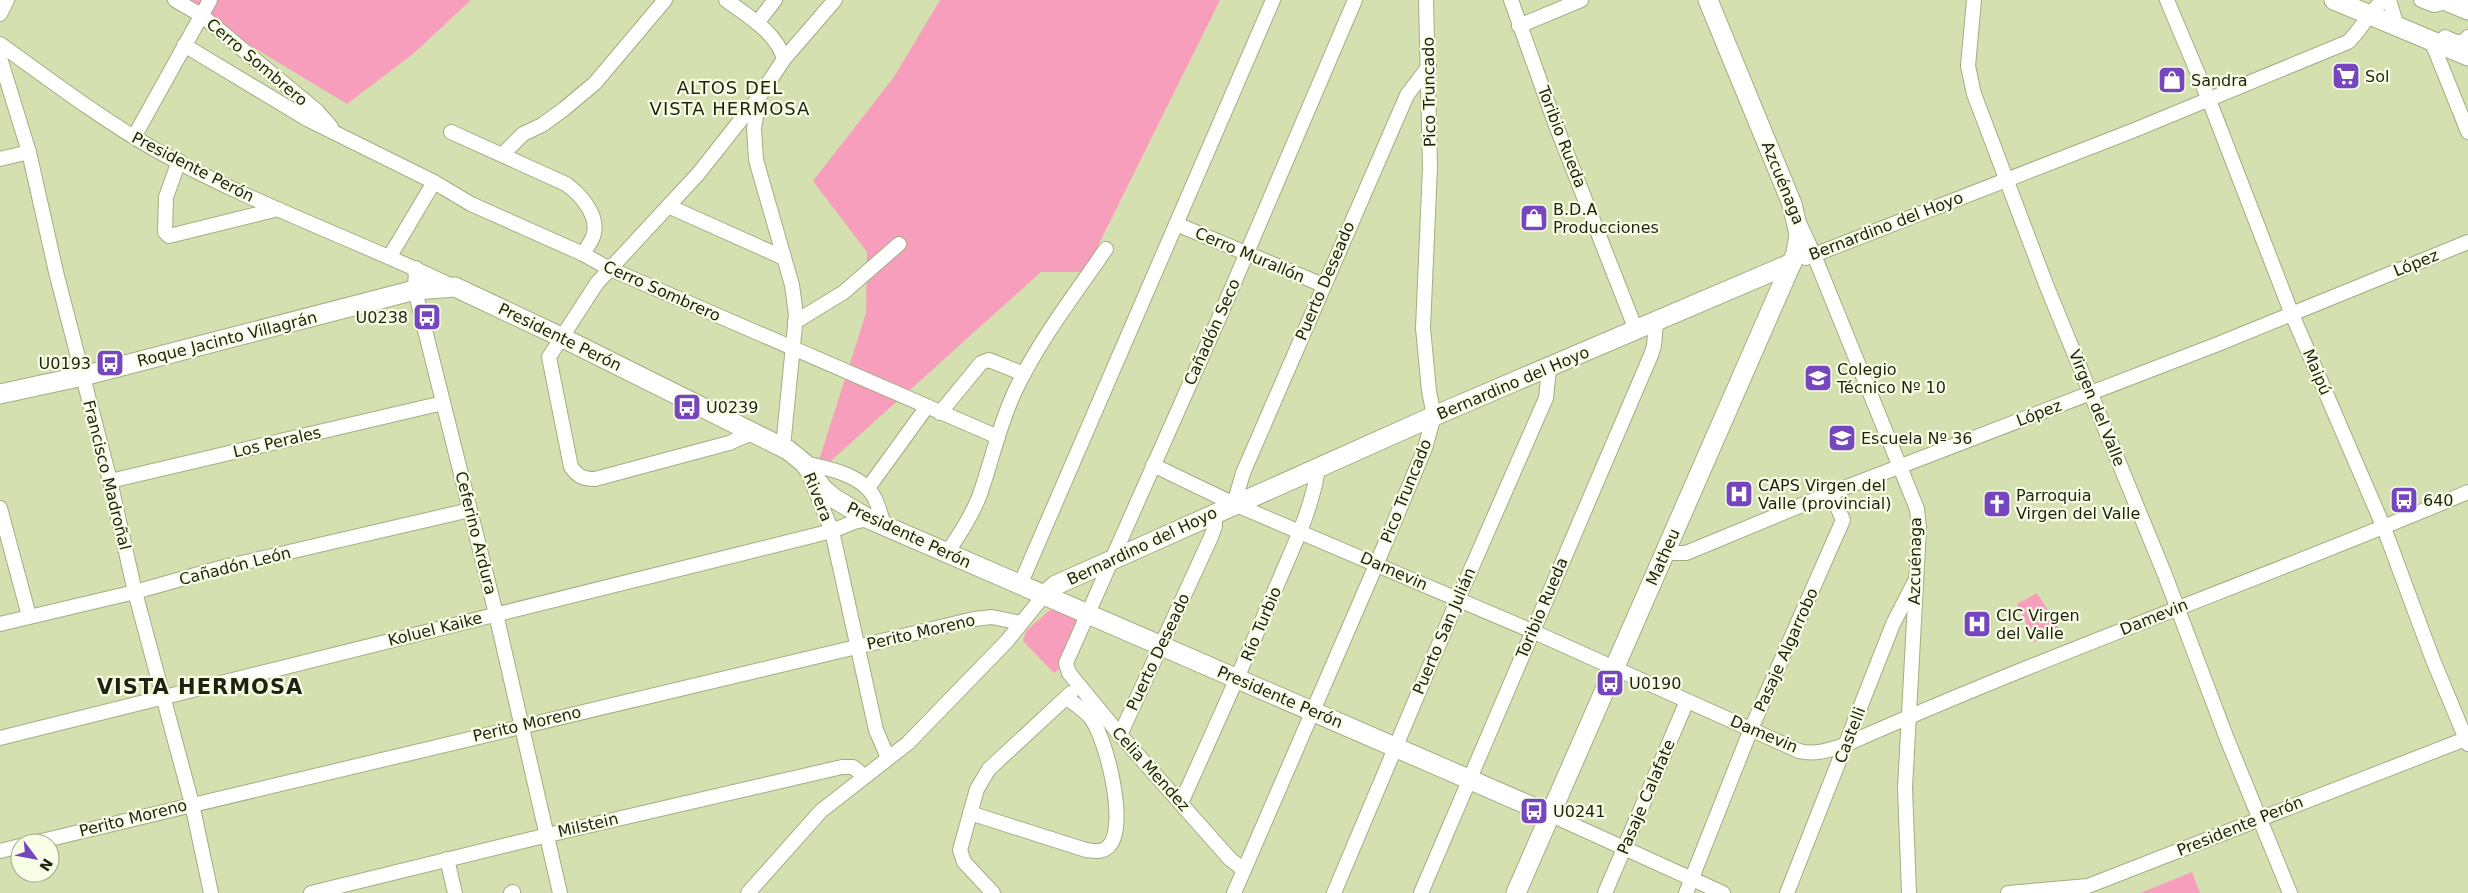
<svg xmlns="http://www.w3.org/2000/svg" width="2468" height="893" font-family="'DejaVu Sans',sans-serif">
  <rect width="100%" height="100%" fill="#d5e0b1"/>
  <g fill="#f79ebc">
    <path d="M175,0H471L413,54L347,104Z"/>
    <path d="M940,0H1220L1085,272H1041L814,476L866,313L867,252L813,181L894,77Z"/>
    <path d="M2037,593L2061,631L2035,642L2017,604Z"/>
    <path d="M1050,610L1088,612L1066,663L1054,673L1023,641L1026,631Z"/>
    <path d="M2192,872L2200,893H2140Z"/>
  </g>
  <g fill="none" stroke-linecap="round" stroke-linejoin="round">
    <defs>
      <g id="street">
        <path d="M175,0L201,15L317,111L331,127"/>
        <path d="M726,0C748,16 776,32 784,59"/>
        <path d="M1511,0L1555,123L1636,330"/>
        <path d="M1974,0L1968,66L1974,94L2047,287L2165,575L2227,739L2290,893"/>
        <path d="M2167,0L2209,100L2291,312L2384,528L2433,660L2468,744"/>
        <path d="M2389,0L2396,23L2403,28"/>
        <path d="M2421,0L2434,5L2454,0"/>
        <path d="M0,14L7,0"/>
        <path d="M757,23L775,0"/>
        <path d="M1519,26L1581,0"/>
        <path d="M2445,37C2454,41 2461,46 2468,37"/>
        <path d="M2431,40L2468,132"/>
        <path d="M0,44C50,80 100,118 154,149C250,203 355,239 454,287"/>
        <path d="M184,45L307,119L434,182L471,204L583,254L608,268L998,437"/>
        <path d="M0,58L29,152L56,272L110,481L135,592L192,804L211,893"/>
        <path d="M759,98L754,128L756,160L792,285L796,315L783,447"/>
        <path d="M451,132L566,184C580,194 598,214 594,233C593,240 587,247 583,254"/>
        <path d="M134,137L210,0"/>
        <path d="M503,154L523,134L542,125L564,109L595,83L665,0"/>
        <path d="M0,159L29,152"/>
        <path d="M179,161L166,197L165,232L169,236L278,209"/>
        <path d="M668,206L784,258"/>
        <path d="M1176,224L1323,285"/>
        <path d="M1800,225L1814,255L1917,509L1919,528L1905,788L1909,893"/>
        <path d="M390,256L434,182"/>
        <path d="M1806,258L2132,131L2348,42C2362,29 2369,11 2384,0"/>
        <path d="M416,268L415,290L496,614L560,893"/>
        <path d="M795,322L844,292L899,244"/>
        <path d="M940,413L981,363L989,360L1024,374"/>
        <path d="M754,432L729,443L595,479C582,479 578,476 571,467L549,357L597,283L698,174L759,97L784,59L835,0"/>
        <path d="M804,463C828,468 864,475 875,499C879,507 881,516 884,525"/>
        <path d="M1153,465L1234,504L1532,631L1799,751C1817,755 1829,750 1847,744C2051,653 2262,579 2468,492"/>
        <path d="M811,480L832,531L876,730L888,758"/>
        <path d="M110,481L443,403"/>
        <path d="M868,488L926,408"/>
        <path d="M1234,504L1243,473L1407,95L1429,66"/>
        <path d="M0,508L29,616"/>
        <path d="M947,553C959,535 971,517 979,497C992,461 999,424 1016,389C1040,339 1075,294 1106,249"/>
        <path d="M1665,553H1686L1831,493L2218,344L2468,242"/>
        <path d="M1020,585L1273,0"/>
        <path d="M0,624L135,592L220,568L470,510"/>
        <path d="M1120,735L1211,537L1215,526V513"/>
        <path d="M0,738L832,531L854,522L869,519"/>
        <path d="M1181,803C1213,732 1245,662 1275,590C1291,551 1312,511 1318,468"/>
        <path d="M970,813L1086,850C1094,851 1101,853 1108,847C1129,828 1106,736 1090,717C1083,709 1074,703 1066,698"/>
        <path d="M1549,814L1723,893"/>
        <path d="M33,843L974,619L992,617L1021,623"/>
        <path d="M0,851L20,846"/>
        <path d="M447,859L455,893"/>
        <path d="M1244,870L1230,859L1120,735L1069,673L1066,663L1219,318L1355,0"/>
        <path d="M311,893L548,835L842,767H853L864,776"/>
        <path d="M511,893L513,892"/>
        <path d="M748,893L821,811L908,743L1007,641L1044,595"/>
        <path d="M993,893L964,862L960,850L977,789L989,769L1071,693"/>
        <path d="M1234,893L1377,563L1425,448L1434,416L1429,391L1423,328L1430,167L1426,0"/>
        <path d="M1334,893L1458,599L1546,398L1549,369"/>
        <path d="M1421,893L1651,355L1654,346L1656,321"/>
        <path d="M1605,893L1687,701"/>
        <path d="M1686,893L1751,729L1843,520L1831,493"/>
        <path d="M1787,893L1893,624L1914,583"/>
        <path d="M2008,893L2088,886L2468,738"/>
      </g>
      <g id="secondary">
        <path d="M2334,0L2468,56"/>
        <path d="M2444,0L2468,10"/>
        <path d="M0,394L83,376L415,290L455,287L561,337L788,450L804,463L823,489L835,499L869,519L1549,814"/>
        <path d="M1044,595L1056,585L1434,416L1792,263"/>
        <path d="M1516,893L1796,253L1799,234L1792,204L1708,0"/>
      </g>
    </defs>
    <use href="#street" stroke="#a3ad81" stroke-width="16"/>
    <use href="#secondary" stroke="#a3ad81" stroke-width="21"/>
    <use href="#street" stroke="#fff" stroke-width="14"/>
    <use href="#secondary" stroke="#fff" stroke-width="19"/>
  </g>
  <defs>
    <symbol id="supermarket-square" viewBox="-11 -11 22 22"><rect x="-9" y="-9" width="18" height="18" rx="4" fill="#7646be" stroke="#f8fee6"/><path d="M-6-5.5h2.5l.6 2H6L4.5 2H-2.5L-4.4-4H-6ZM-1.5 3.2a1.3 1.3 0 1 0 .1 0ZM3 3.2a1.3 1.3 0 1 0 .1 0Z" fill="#fff"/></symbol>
    <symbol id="shop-square" viewBox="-11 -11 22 22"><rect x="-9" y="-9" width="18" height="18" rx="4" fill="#7646be" stroke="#f8fee6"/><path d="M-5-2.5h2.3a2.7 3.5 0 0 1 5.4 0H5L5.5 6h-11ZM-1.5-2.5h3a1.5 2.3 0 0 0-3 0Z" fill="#fff"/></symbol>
    <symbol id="bus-square" viewBox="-11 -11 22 22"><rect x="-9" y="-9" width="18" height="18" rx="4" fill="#7646be" stroke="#f8fee6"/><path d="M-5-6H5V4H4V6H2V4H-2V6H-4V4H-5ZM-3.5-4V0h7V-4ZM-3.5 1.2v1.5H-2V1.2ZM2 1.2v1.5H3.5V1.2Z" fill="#fff"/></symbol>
    <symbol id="school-square" viewBox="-11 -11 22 22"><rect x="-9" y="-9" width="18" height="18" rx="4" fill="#7646be" stroke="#f8fee6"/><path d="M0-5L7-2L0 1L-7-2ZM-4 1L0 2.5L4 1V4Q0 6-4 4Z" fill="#fff"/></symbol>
    <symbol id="hospital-square" viewBox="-11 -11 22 22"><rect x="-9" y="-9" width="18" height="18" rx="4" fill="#7646be" stroke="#f8fee6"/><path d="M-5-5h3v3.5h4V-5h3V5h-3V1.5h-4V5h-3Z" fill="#fff"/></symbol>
    <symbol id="church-square" viewBox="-11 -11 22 22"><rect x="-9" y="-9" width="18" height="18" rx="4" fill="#7646be" stroke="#f8fee6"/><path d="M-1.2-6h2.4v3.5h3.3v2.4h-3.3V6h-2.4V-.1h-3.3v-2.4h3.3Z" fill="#fff"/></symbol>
  </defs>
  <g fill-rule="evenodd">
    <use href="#supermarket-square" x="2330" y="60" width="32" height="32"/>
    <use href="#shop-square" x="2156" y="64" width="32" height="32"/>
    <use href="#shop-square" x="1518" y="202" width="32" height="32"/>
    <use href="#bus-square" x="411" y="301" width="32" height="32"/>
    <use href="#bus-square" x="94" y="347" width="32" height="32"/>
    <use href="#school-square" x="1802" y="362" width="32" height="32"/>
    <use href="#bus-square" x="671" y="391" width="32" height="32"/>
    <use href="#school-square" x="1826" y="422" width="32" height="32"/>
    <use href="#hospital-square" x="1723" y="478" width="32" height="32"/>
    <use href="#bus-square" x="2388" y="484" width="32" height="32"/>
    <use href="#church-square" x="1981" y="488" width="32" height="32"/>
    <use href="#hospital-square" x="1961" y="608" width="32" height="32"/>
    <use href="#bus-square" x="1594" y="667" width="32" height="32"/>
    <use href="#bus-square" x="1518" y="795" width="32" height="32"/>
  </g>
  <g text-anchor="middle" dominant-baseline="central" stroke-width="4.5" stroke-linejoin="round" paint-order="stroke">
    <g font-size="16" fill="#1e2210" stroke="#f8fee6">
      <text transform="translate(257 62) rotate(40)">Cerro Sombrero</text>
      <text transform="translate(1429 92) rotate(-91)">Pico Truncado</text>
      <text transform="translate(1562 137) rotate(69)">Toribio Rueda</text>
      <text transform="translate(193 167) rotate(27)">Presidente Perón</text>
      <text transform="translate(1783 183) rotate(68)">Azcuénaga</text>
      <text transform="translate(1886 226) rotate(-21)">Bernardino del Hoyo</text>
      <text transform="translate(1250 255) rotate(23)">Cerro Murallón</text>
      <text transform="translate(2416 263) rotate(-22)">López</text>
      <text transform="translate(1325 281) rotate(-67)">Puerto Deseado</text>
      <text transform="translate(662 291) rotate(24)">Cerro Sombrero</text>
      <text transform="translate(1212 332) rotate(-66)">Cañadón Seco</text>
      <text transform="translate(560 337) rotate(26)">Presidente Perón</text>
      <text transform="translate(227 339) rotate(-14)">Roque Jacinto Villagrán</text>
      <text transform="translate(2317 372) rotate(67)">Maipú</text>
      <text transform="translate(1513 383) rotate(-23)">Bernardino del Hoyo</text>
      <text transform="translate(2097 408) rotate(68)">Virgen del Valle</text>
      <text transform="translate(2039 413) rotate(-21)">López</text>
      <text transform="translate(277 442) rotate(-13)">Los Perales</text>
      <text transform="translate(107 475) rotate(76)">Francisco Madroñal</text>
      <text transform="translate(1406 491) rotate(-68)">Pico Truncado</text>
      <text transform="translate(818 497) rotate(68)">Rivera</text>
      <text transform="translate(476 533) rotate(76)">Ceferino Ardura</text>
      <text transform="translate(909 535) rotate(25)">Presidente Perón</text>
      <text transform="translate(1142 546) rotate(-25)">Bernardino del Hoyo</text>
      <text transform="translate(1663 557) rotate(-66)">Matheu</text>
      <text transform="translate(1915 561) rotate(-89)">Azcuénaga</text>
      <text transform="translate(235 566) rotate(-14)">Cañadón León</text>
      <text transform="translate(1394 571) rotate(24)">Damevin</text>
      <text transform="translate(1542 608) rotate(-67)">Toribio Rueda</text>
      <text transform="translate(2154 617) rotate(-22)">Damevin</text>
      <text transform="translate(1261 624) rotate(-67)">Río Turbio</text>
      <text transform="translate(435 629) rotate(-14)">Koluel Kaike</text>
      <text transform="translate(1444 631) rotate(-67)">Puerto San Julián</text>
      <text transform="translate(921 632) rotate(-13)">Perito Moreno</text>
      <text transform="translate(1786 650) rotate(-66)">Pasaje Algarrobo</text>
      <text transform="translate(1158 652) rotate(-65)">Puerto Deseado</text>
      <text transform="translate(1280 697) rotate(23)">Presidente Perón</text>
      <text transform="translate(527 724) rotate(-13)">Perito Moreno</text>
      <text transform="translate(1764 734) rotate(23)">Damevin</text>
      <text transform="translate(1850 735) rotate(-69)">Castelli</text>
      <text transform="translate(1151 769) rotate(48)">Celia Mendez</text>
      <text transform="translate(1646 797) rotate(-67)">Pasaje Calafate</text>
      <text transform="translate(133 818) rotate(-14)">Perito Moreno</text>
      <text transform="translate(588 825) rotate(-13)">Milstein</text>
      <text transform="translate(2240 826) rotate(-22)">Presidente Perón</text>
    </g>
    <g font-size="16" fill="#1e2210" stroke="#f8fee6" text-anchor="start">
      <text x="2365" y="76">Sol</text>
      <text x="2191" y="80">Sandra</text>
      <text x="1553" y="209">B.D.A<tspan x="1553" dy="18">Producciones</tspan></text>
      <text x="408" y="317" text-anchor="end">U0238</text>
      <text x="91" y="363" text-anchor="end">U0193</text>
      <text x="1837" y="369">Colegio<tspan x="1837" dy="18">Técnico Nº 10</tspan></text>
      <text x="706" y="407">U0239</text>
      <text x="1861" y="438">Escuela Nº 36</text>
      <text x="1758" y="485">CAPS Virgen del<tspan x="1758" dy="18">Valle (provincial)</tspan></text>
      <text x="2016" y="495">Parroquia<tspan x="2016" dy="18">Virgen del Valle</tspan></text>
      <text x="2423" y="500">640</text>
      <text x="1996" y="615">CIC Virgen<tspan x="1996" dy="18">del Valle</tspan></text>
      <text x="1629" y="683">U0190</text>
      <text x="1553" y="811">U0241</text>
    </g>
    <g font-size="18" letter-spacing="1" fill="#1e2210" stroke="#f8fee6">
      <text x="730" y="87">ALTOS DEL<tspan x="730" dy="21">VISTA HERMOSA</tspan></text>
    </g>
    <g font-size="21" font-weight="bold" letter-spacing="1" fill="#1e2210" stroke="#f8fee6">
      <text x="200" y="687">VISTA HERMOSA</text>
    </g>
  </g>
  <g transform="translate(35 858) rotate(122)"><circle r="24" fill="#f8fee6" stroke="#a1a690"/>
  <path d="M0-4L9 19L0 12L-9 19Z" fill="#7646be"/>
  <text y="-8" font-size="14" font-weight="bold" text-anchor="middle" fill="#1e2210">N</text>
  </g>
</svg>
